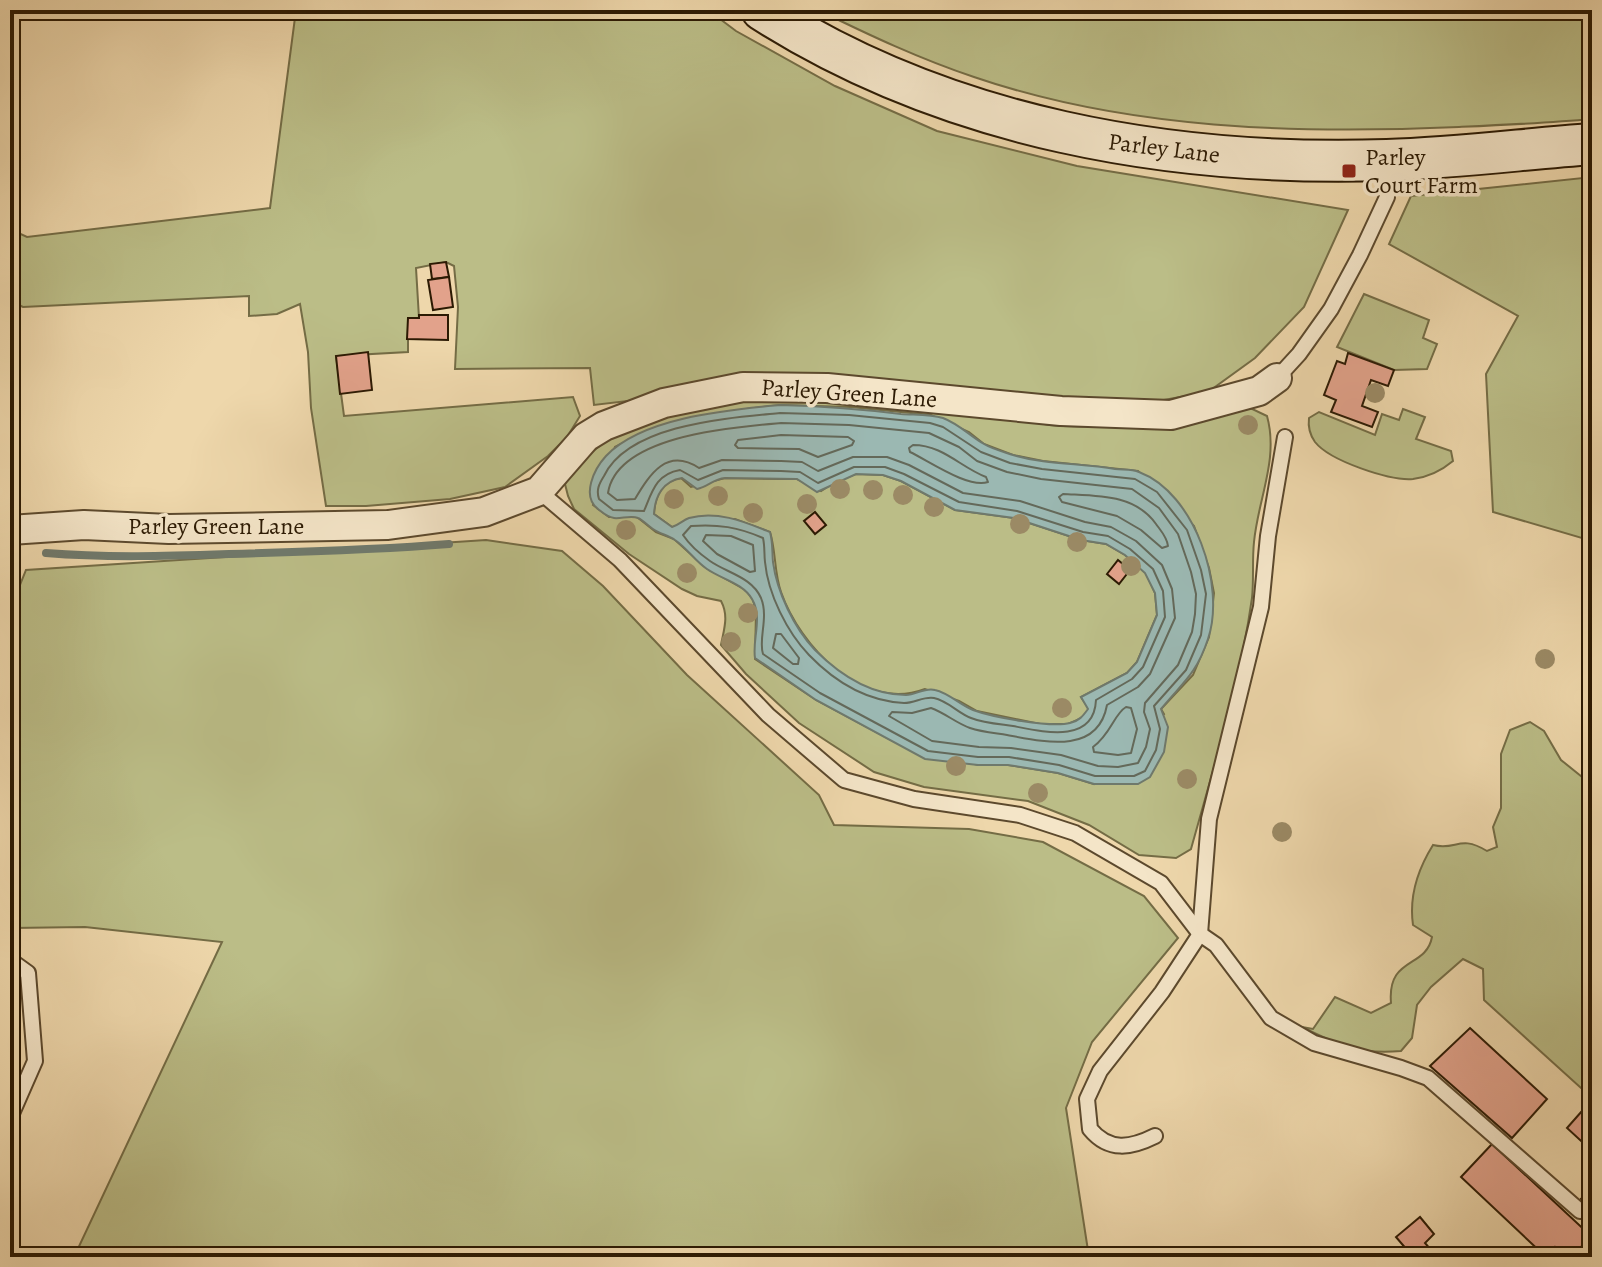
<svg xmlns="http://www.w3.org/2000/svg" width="1602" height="1267" font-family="Alegreya,serif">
  <rect width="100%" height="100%" fill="#eed7ab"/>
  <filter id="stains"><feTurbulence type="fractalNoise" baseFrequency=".0025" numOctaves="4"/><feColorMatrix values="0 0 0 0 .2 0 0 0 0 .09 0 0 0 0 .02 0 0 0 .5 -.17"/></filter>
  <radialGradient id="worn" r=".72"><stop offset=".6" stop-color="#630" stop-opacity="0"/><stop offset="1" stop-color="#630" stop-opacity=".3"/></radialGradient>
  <g fill="#bbbd87" stroke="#746c45" stroke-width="2" fill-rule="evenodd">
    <path d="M296,10H708L736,31L835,86L937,131L1077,166L1348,210L1304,307L1255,358L1208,392L1147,403L653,398L594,405L590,368L455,369L458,307L454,266L446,262L416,268L419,318H408V352L336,356L344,416L573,397L580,416L567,437L548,456L505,487L450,499L366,506H326L311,408L308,352L300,304L277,314L249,316V296L23,307L10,301V229L27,237L270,208Z"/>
    <path d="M818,10H1592V119C1548,123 1503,125 1459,127C1297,134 1129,130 974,77C920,59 869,35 818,10Z"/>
    <path d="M1592,177V541L1493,512L1486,374L1518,316L1389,244L1411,196Z"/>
    <path d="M1364,294L1429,320L1423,338L1437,344L1427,369L1394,370L1337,347Z"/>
    <path d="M748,394L1022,419C1084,439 1179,414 1244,405L1267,416C1279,459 1258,499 1254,542C1252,561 1254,579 1252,598C1240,683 1214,766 1191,849L1176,858L1139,855L1089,825L1028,801L924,787L874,772L799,723L746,674L721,645C724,629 729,616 721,601L697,596L682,589L629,554L574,509L568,496L565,484L571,471L581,461L628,423ZM780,405L850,407L931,415L969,432L984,444L1013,455L1043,461L1138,471L1194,526L1209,568L1214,593L1209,637L1193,675L1161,709L1164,714L1094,784L1058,773L1008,765H978L893,741L816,700L755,659L756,611L753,600L746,590L706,568L674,539L656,532L637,517H609L593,505L615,447C667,419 722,411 780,405Z"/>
    <path d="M1403,409L1425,417L1416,439L1451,451L1453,461C1441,471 1429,477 1413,479C1390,481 1330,461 1315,442C1310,435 1308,426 1309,418L1319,412L1375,435L1382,414L1399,420Z"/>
    <path d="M856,474L883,475L901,481L955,510L1014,518L1081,540L1106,544L1125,555L1146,573L1155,593L1157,615L1137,662L1127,673L1081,697L1089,709L1082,718L1068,724H1040L977,711L959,701L925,689C862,713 800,646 781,592C774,572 776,551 770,532L735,519L672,527L654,514C655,496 662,481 681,478L691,487L725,478L780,479H797L821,491L835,482Z"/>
    <path d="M486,540L562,551L603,586L687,675L819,795L834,825L969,829L1043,842L1144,896L1178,938L1092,1042L1066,1108L1089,1257H74L222,942L85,927L12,928L10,610L26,570Z"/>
    <path d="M1530,722L1544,731L1561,760L1592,785V1094L1581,1088L1484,1000L1483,969L1463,959L1431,987L1417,1005L1412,1038L1401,1051C1359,1055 1338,1045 1302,1027L1313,1029L1335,997L1371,1013L1391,1003C1387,956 1426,969 1432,937L1413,925C1409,897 1418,869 1433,845C1457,851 1459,834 1487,851L1497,847L1493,827L1501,808V754L1510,730Z"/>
  </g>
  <path fill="#9bb8b2" stroke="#6f796c" stroke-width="2" fill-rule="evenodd" d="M780,405C821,406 860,409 901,414C915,415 930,414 943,418C959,424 970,436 984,444C992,449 1004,452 1013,455C1046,465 1081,463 1115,469C1123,470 1132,469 1139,472C1195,493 1226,586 1208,639C1196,675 1183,682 1161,709L1168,727L1164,752L1150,777L1138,784H1094L1058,773L1008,765H978L925,759L816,700L755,658C752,639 763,618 752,599C743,583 721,579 707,569C695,561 687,548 675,540C668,535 660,534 653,529C648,526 643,520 638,518C631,515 621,519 614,518C607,517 603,513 598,509C581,496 594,469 606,456C643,417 729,410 780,405ZM856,474L883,475L901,481L955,510L1014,518L1081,540L1106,544L1125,555L1145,573L1155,593L1157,615L1137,662L1127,673L1081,697L1088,709C1083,716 1079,721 1070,723C1051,728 992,717 973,710C960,705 949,693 935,690C925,687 916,695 906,695C870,695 839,674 815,650C794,628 777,592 773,562C772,552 773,543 770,532C745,522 717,510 689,518C683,520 679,525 672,527L654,514C655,496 663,481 682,478L697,489C708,487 713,479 725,478L797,479L817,492Z"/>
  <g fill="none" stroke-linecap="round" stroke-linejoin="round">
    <g stroke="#64695a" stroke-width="2">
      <path d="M780,413L849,415L930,423L943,427L981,452L1010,463L1042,469L1135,479L1157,492L1187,530L1201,570L1206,594L1201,635L1186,670L1154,706L1160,729L1156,750L1145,771L1134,776H1095L1059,765L1009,757H978L928,751L820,693L763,654C758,639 769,618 761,598C752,577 727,573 710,561C700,554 689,544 683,535L691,526C718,524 738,527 763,538C765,547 764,554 765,562C768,594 787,632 809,655C835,682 866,701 904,703C915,703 924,696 934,698C948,701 958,713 971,718C984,723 999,724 1013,726C1044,732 1094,744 1096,700L1132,679L1143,667L1165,617L1163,591L1153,569L1130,549L1108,536L1083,532L1017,511L959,502L904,474L885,467H854L818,483L800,472L781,471L723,470L698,480L680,470C656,474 652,492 644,511L613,510L599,499C596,490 599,484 604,476C629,424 729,418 780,413Z"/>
      <path d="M781,423L849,425L929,433L959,447L977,461L1007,472L1041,479L1132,489L1159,508L1178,534L1191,572L1196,594L1195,614L1192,632L1178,665L1145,703L1144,712L1150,729L1146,747L1138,763L1118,767L1098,766L1061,755L1011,748L979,747L932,741L889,716L892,712L912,713L931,708C945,713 956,723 970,728C982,732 995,733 1007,735C1044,742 1098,755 1107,705L1138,687L1150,674L1175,618L1172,589L1162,565L1136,541L1111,527L1085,522L1020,501L963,493L909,465L887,457H853L818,471L802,462L781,461L722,460L699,468C667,447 650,474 635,499L617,500L608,493C617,435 735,427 781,423Z"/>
      <path d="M781,435L848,437L854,441L852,445L818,457L799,449L738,448L735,445L738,440Z"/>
      <path d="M913,445C943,445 960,467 986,477L988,482C969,489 929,461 910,452L909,448Z"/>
      <path d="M1063,494C1097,496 1135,494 1156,524C1161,531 1167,537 1168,546L1162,548L1141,530L1117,516L1062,502L1059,497Z"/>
      <path d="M706,535L731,536L753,545L755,571L750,572L717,554L703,541Z"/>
      <path d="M776,634H781L799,658L798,664H793L773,648Z"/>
      <path d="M1126,707L1131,708L1137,729L1131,753L1118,755L1094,752L1093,747C1111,734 1114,714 1126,707Z"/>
    </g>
    <path stroke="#6f796c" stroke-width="8" d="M46,553C107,558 168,556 229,554C303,552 376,550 449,544"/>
  </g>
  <g fill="#e2a28b" stroke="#2c1a03" stroke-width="2">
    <path d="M446,262L449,277L432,279L430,264Z"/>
    <path d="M449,277L453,307L433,310L428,280Z"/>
    <path d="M419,315H448V340L407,339L408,318H419Z"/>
    <path d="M368,352L372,390L340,394L336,356Z"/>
    <path d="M1348,353L1394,370L1388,386L1371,380L1362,406L1378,412L1372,427L1331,412L1336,400L1324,395L1337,361L1345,364Z"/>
    <path d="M815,512L826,525L815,534L804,521Z"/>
    <path d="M1118,560L1130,570L1119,584L1107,574Z"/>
    <path d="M1470,1028L1547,1099L1512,1138L1430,1066Z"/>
    <path d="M1582,1111L1592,1120V1151L1567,1128Z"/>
    <path d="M1492,1144L1591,1236L1572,1257H1566L1555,1247L1546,1257L1461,1177Z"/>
    <path d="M1592,1187V1209L1581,1199Z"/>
    <path d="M1420,1217L1434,1234L1425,1243L1437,1257H1413L1396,1237Z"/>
  </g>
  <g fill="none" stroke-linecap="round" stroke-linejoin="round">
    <defs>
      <g id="service">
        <path d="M1277,378L1299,354L1331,309L1360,255L1387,197L1388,163"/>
        <path d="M539,491L620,560L768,715L844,780L914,799L1020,815L1075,833L1161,883L1200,934L1216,945L1271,1018L1314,1043L1401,1068L1428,1078L1580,1211"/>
        <path d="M10,960L28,973L35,1061L10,1118"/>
        <path d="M1155,1136C1131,1148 1109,1152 1090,1129L1087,1099L1100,1071L1162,992L1200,934L1209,819L1261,607L1268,536L1285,437"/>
      </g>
      <path id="minor" d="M10,530L84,525L169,529L388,525L484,512L539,491L586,437L604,426L664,403L743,387L827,388L1061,411L1171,415L1259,391L1277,378"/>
      <path id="secondary" d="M762,10C947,128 1170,167 1387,160C1455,158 1524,149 1592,144"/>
    </defs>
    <use href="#service" stroke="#5c492d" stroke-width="18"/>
    <use href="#minor" stroke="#5c492d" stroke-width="32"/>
    <use href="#secondary" stroke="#2c1a03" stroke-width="44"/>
    <use href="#service" stroke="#f4e5c8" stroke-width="14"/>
    <use href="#minor" stroke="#f4e5c8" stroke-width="28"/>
    <use href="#secondary" stroke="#f4e5c8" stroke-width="40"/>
  </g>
  <g fill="#9b8a65">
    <circle cx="1375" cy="393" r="10"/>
    <circle cx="1248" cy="425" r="10"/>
    <circle cx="840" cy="489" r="10"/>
    <circle cx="873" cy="490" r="10"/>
    <circle cx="903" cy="495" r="10"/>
    <circle cx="718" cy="496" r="10"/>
    <circle cx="674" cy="499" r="10"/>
    <circle cx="807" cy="504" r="10"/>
    <circle cx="934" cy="507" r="10"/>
    <circle cx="753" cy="513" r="10"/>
    <circle cx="1020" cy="524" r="10"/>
    <circle cx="626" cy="530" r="10"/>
    <circle cx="1077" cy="542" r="10"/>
    <circle cx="1131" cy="566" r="10"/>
    <circle cx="687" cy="573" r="10"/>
    <circle cx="748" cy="613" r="10"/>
    <circle cx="731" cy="642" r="10"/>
    <circle cx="1545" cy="659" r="10"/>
    <circle cx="1062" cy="708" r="10"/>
    <circle cx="956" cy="766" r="10"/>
    <circle cx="1187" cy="779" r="10"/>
    <circle cx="1038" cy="793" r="10"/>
    <circle cx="1282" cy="832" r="10"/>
  </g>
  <rect fill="#8f2418" stroke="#f4e5c8" stroke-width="3" x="1341" y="163" width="16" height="16" rx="4"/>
  <g text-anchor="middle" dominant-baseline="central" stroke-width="7" stroke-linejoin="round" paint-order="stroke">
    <g font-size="24" fill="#2c1a03" stroke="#f4e5c8">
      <text transform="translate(1164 148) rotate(7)">Parley Lane</text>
      <text transform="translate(849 393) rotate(4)">Parley Green Lane</text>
      <text x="216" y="526">Parley Green Lane</text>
    </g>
    <g font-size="24" fill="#2c1a03" stroke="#f4e5c8" text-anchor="start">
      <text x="1365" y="157">Parley<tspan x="1365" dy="28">Court Farm</tspan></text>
    </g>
  </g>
  <rect width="1602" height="1267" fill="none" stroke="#eed7ab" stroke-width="40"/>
  <rect x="12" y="12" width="1578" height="1243" fill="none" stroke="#2c1a03" stroke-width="4"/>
  <rect x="20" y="20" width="1562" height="1227" fill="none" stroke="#2c1a03" stroke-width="2"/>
  <rect width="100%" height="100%" filter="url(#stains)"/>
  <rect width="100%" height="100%" fill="url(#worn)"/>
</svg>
